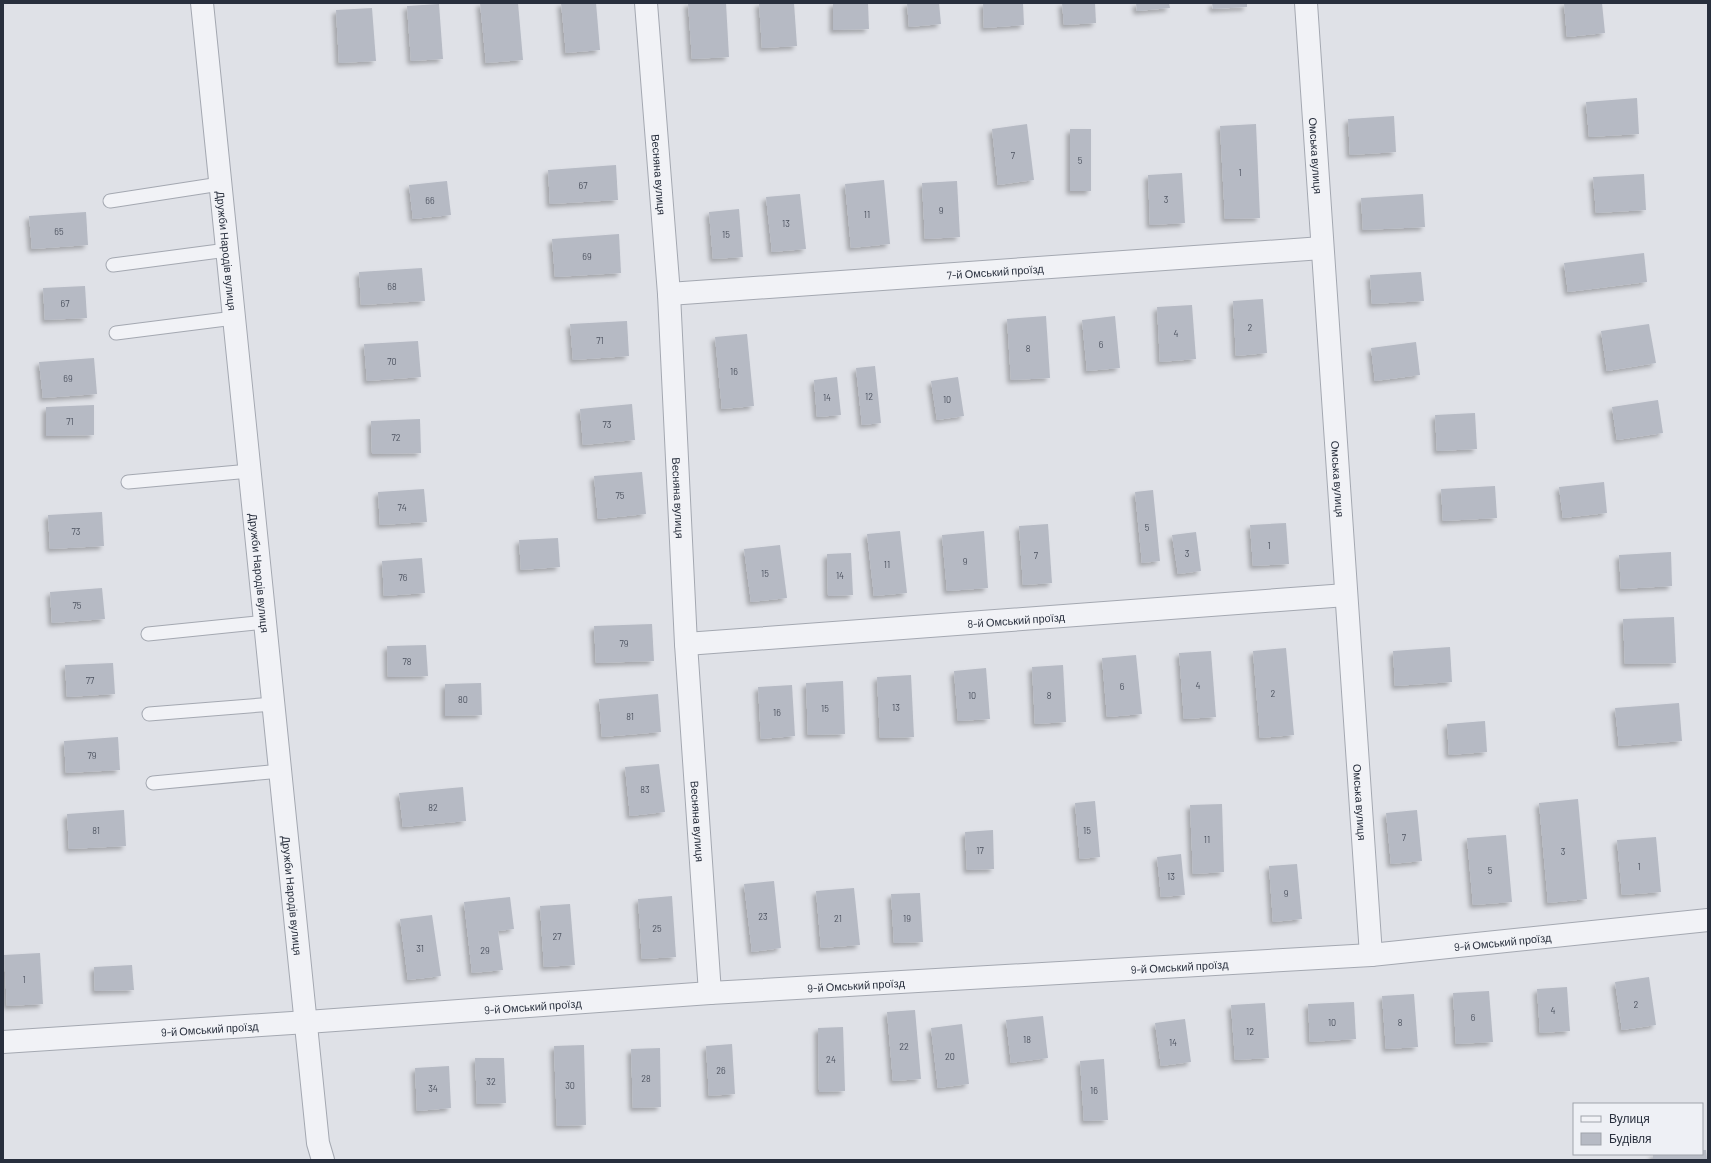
<svg xmlns="http://www.w3.org/2000/svg" width="1711" height="1163" font-family="Barlow,sans-serif">
  <defs>
    <filter id="shadow"><feDropShadow dx="-3.5" dy="3.5" stdDeviation="2" flood-color="#0004"/></filter>
  </defs>
  <rect width="100%" height="100%" fill="#dfe1e7"/>
  <g fill="#b6bac4" filter="url(#shadow)">
    <path d="M480,3H518L523,60L486,63Z"/>
    <path d="M561,3H596L600,50L566,53Z"/>
    <path d="M688,3H726L729,57L692,59Z"/>
    <path d="M759,3H794L797,46L762,48Z"/>
    <path d="M833,3H868L869,29L833,30Z"/>
    <path d="M907,3H939L941,24L909,27Z"/>
    <path d="M983,3H1023L1024,25L984,28Z"/>
    <path d="M1062,3H1095L1096,23L1064,25Z"/>
    <path d="M1136,3H1169L1170,8L1137,11Z"/>
    <path d="M1212,3H1247V7L1213,9Z"/>
    <path d="M1564,3H1602L1605,33L1567,37Z"/>
    <path d="M439,4L443,59L411,61L407,6Z"/>
    <path d="M372,8L376,61L339,63L336,10Z"/>
    <path d="M1637,98L1639,134L1589,137L1586,102Z"/>
    <path d="M1394,116L1396,152L1350,155L1348,119Z"/>
    <path d="M1027,124L1034,180L998,185L992,129Z"/>
    <path d="M1256,124L1260,218L1225,219L1220,126Z"/>
    <rect x="1070" y="129" width="21" height="62"/>
    <path d="M616,165L618,200L550,204L548,170Z"/>
    <path d="M1182,173L1185,223L1150,225L1148,175Z"/>
    <path d="M1644,174L1646,210L1596,213L1593,177Z"/>
    <path d="M884,180L890,244L851,248L845,184Z"/>
    <path d="M447,181L451,215L413,219L409,185Z"/>
    <path d="M957,181L960,237L925,239L922,183Z"/>
    <path d="M800,194L806,249L772,252L766,197Z"/>
    <path d="M1423,194L1425,227L1363,230L1361,198Z"/>
    <path d="M739,209L743,257L713,259L709,212Z"/>
    <path d="M86,212L88,245L32,249L29,216Z"/>
    <path d="M619,234L621,273L555,277L552,239Z"/>
    <path d="M1644,253L1647,282L1568,292L1564,263Z"/>
    <path d="M422,268L425,301L361,305L359,272Z"/>
    <path d="M1421,272L1424,301L1372,304L1370,275Z"/>
    <path d="M85,286L87,318L45,320L43,288Z"/>
    <path d="M1263,299L1267,353L1236,356L1233,301Z"/>
    <path d="M1192,305L1196,359L1160,362L1157,307Z"/>
    <path d="M1046,316L1050,378L1011,380L1007,319Z"/>
    <path d="M1115,316L1120,368L1087,371L1082,320Z"/>
    <path d="M627,321L629,356L573,360L570,324Z"/>
    <path d="M1649,324L1656,363L1607,371L1601,331Z"/>
    <path d="M747,334L754,406L722,409L715,337Z"/>
    <path d="M418,341L421,377L367,381L364,344Z"/>
    <path d="M1416,342L1420,375L1375,381L1371,348Z"/>
    <path d="M94,358L97,394L43,398L39,362Z"/>
    <path d="M875,366L881,423L862,425L856,368Z"/>
    <path d="M837,377L841,415L817,417L814,380Z"/>
    <path d="M958,377L964,416L937,420L931,381Z"/>
    <path d="M1658,400L1663,433L1617,440L1612,407Z"/>
    <path d="M632,404L635,440L583,445L580,409Z"/>
    <path d="M94,405V435L46,436V407Z"/>
    <path d="M1475,413L1477,449L1437,451L1435,415Z"/>
    <path d="M420,419L421,453L372,454L371,421Z"/>
    <path d="M642,472L646,514L598,519L594,476Z"/>
    <path d="M1604,482L1607,513L1563,518L1559,487Z"/>
    <path d="M1495,486L1497,518L1443,521L1441,489Z"/>
    <path d="M424,489L427,522L380,525L378,492Z"/>
    <path d="M1153,490L1160,561L1142,563L1135,492Z"/>
    <path d="M102,512L104,546L50,549L48,515Z"/>
    <path d="M1286,523L1289,564L1253,566L1250,525Z"/>
    <path d="M1048,524L1052,583L1023,585L1019,526Z"/>
    <path d="M900,531L907,593L874,596L867,534Z"/>
    <path d="M984,531L988,588L947,591L942,535Z"/>
    <path d="M1196,532L1201,571L1178,574L1172,535Z"/>
    <path d="M558,538L560,567L521,570L519,540Z"/>
    <path d="M780,545L787,598L751,602L744,549Z"/>
    <path d="M1671,552L1672,586L1621,589L1619,555Z"/>
    <path d="M851,553L853,595L828,596L827,554Z"/>
    <path d="M422,558L425,593L384,596L382,561Z"/>
    <path d="M102,588L105,619L52,623L50,592Z"/>
    <path d="M1674,617L1676,663L1625,664L1623,619Z"/>
    <path d="M652,624L654,661L596,663L594,626Z"/>
    <path d="M426,645L428,676L388,677L387,646Z"/>
    <path d="M1450,647L1452,682L1395,686L1393,651Z"/>
    <path d="M1286,648L1294,735L1260,738L1253,651Z"/>
    <path d="M1211,651L1216,717L1184,719L1179,653Z"/>
    <path d="M1136,655L1142,714L1107,717L1102,658Z"/>
    <path d="M113,663L115,694L67,697L65,665Z"/>
    <path d="M1063,665L1066,722L1035,724L1032,667Z"/>
    <path d="M986,668L990,719L958,721L954,671Z"/>
    <path d="M911,675L914,737L880,738L877,677Z"/>
    <path d="M843,681L845,734L808,735L806,683Z"/>
    <path d="M481,683L482,715L445,716V684Z"/>
    <path d="M792,685L795,736L761,739L758,687Z"/>
    <path d="M658,694L661,732L602,737L599,699Z"/>
    <path d="M1679,703L1682,741L1619,746L1615,708Z"/>
    <path d="M1485,721L1487,752L1449,755L1447,724Z"/>
    <path d="M118,737L120,770L66,773L64,741Z"/>
    <path d="M659,764L665,812L630,816L625,767Z"/>
    <path d="M463,787L466,821L403,827L399,793Z"/>
    <path d="M1578,799L1587,899L1548,903L1539,803Z"/>
    <path d="M1095,801L1100,857L1080,859L1075,803Z"/>
    <path d="M1222,804L1224,872L1193,874L1190,805Z"/>
    <path d="M124,810L126,846L69,849L67,814Z"/>
    <path d="M1417,810L1422,861L1391,864L1386,813Z"/>
    <path d="M993,830L994,869L967,870L965,832Z"/>
    <path d="M1506,835L1512,902L1473,905L1467,838Z"/>
    <path d="M1656,837L1661,892L1622,895L1617,840Z"/>
    <path d="M1181,854L1185,895L1161,897L1157,857Z"/>
    <path d="M1297,864L1302,919L1273,922L1269,866Z"/>
    <path d="M774,881L781,948L752,952L744,884Z"/>
    <path d="M854,888L860,945L821,948L816,891Z"/>
    <path d="M920,893L923,942L894,943L891,894Z"/>
    <path d="M672,896L676,957L642,959L638,899Z"/>
    <path d="M510,897L514,929L498,931L503,970L472,973L464,902Z"/>
    <path d="M570,904L575,965L544,967L540,906Z"/>
    <path d="M432,915L441,976L408,980L400,919Z"/>
    <path d="M40,953L43,1004L7,1006L4,955Z"/>
    <path d="M132,965L134,990L95,991L94,967Z"/>
    <path d="M1649,977L1656,1025L1622,1030L1615,982Z"/>
    <path d="M1567,987L1570,1031L1540,1033L1537,989Z"/>
    <path d="M1489,991L1493,1042L1456,1044L1453,993Z"/>
    <path d="M1414,994L1418,1047L1386,1049L1382,996Z"/>
    <path d="M1354,1002L1356,1039L1310,1042L1308,1004Z"/>
    <path d="M1265,1003L1269,1058L1235,1060L1231,1005Z"/>
    <path d="M915,1010L921,1079L893,1081L887,1012Z"/>
    <path d="M1043,1016L1048,1058L1011,1063L1006,1020Z"/>
    <path d="M1185,1019L1191,1062L1161,1066L1155,1023Z"/>
    <path d="M962,1024L969,1084L938,1088L931,1028Z"/>
    <path d="M843,1027L845,1091L819,1092L818,1028Z"/>
    <path d="M732,1044L735,1094L709,1096L706,1046Z"/>
    <path d="M584,1045L586,1125L557,1126L554,1046Z"/>
    <path d="M660,1048L661,1107L633,1108L631,1049Z"/>
    <path d="M475,1058H504L506,1103L477,1104Z"/>
    <path d="M1104,1059L1108,1120L1084,1121L1080,1061Z"/>
    <path d="M449,1066L451,1108L417,1111L415,1068Z"/>
    <path d="M1702,1150H1706L1707,1160H1653V1154H1702Z"/>
  </g>
  <g fill="none" stroke-linecap="round" stroke-linejoin="round">
    <defs>
      <g id="service">
        <path d="M110,201L220,184"/>
        <path d="M113,265L227,250"/>
        <path d="M116,333L234,318"/>
        <path d="M128,482L250,471"/>
        <path d="M148,634L265,622"/>
        <path d="M149,714L274,704"/>
        <path d="M153,783L281,771"/>
      </g>
      <g id="minor">
        <path id="s1" d="M202,3L318,1143L323,1160"/>
        <path id="s2" d="M646,3L669,294L686,644L710,993"/>
        <path id="s3" d="M1306,3L1371,955"/>
        <path id="s4" d="M669,294L1322,248"/>
        <path id="s5" d="M686,644L1346,595"/>
        <path id="s6" d="M3,1042L307,1022L710,993L1371,955L1708,920"/>
      </g>
    </defs>
    <use href="#service" stroke="#a4a8b1" stroke-width="15"/>
    <use href="#minor" stroke="#a4a8b1" stroke-width="24"/>
    <use href="#service" stroke="#f1f2f6" stroke-width="13"/>
    <use href="#minor" stroke="#f1f2f6" stroke-width="22"/>
  </g>
  <g text-anchor="middle" dominant-baseline="central" stroke-width="3" stroke-linejoin="round" paint-order="stroke">
    <g font-size="9" fill="#4c525f">
      <text x="1013" y="155">7</text>
      <text x="1080" y="160">5</text>
      <text x="1240" y="172">1</text>
      <text x="583" y="185">67</text>
      <text x="1166" y="199">3</text>
      <text x="430" y="200">66</text>
      <text x="941" y="210">9</text>
      <text x="867" y="214">11</text>
      <text x="786" y="223">13</text>
      <text x="59" y="231">65</text>
      <text x="726" y="234">15</text>
      <text x="587" y="256">69</text>
      <text x="392" y="286">68</text>
      <text x="65" y="303">67</text>
      <text x="1250" y="327">2</text>
      <text x="1176" y="333">4</text>
      <text x="600" y="340">71</text>
      <text x="1101" y="344">6</text>
      <text x="1028" y="348">8</text>
      <text x="392" y="361">70</text>
      <text x="734" y="371">16</text>
      <text x="68" y="378">69</text>
      <text x="869" y="396">12</text>
      <text x="827" y="397">14</text>
      <text x="947" y="399">10</text>
      <text x="70" y="421">71</text>
      <text x="607" y="424">73</text>
      <text x="396" y="437">72</text>
      <text x="620" y="495">75</text>
      <text x="402" y="507">74</text>
      <text x="1147" y="527">5</text>
      <text x="76" y="531">73</text>
      <text x="1269" y="545">1</text>
      <text x="1187" y="553">3</text>
      <text x="1036" y="555">7</text>
      <text x="965" y="561">9</text>
      <text x="887" y="564">11</text>
      <text x="765" y="573">15</text>
      <text x="840" y="575">14</text>
      <text x="403" y="577">76</text>
      <text x="77" y="605">75</text>
      <text x="624" y="643">79</text>
      <text x="407" y="661">78</text>
      <text x="90" y="680">77</text>
      <text x="1198" y="685">4</text>
      <text x="1122" y="686">6</text>
      <text x="1273" y="693">2</text>
      <text x="972" y="695">10</text>
      <text x="1049" y="695">8</text>
      <text x="463" y="699">80</text>
      <text x="896" y="707">13</text>
      <text x="825" y="708">15</text>
      <text x="777" y="712">16</text>
      <text x="630" y="716">81</text>
      <text x="92" y="755">79</text>
      <text x="645" y="789">83</text>
      <text x="433" y="807">82</text>
      <text x="96" y="830">81</text>
      <text x="1087" y="830">15</text>
      <text x="1404" y="837">7</text>
      <text x="1207" y="839">11</text>
      <text x="980" y="850">17</text>
      <text x="1563" y="851">3</text>
      <text x="1639" y="866">1</text>
      <text x="1490" y="870">5</text>
      <text x="1171" y="876">13</text>
      <text x="1286" y="893">9</text>
      <text x="763" y="916">23</text>
      <text x="838" y="918">21</text>
      <text x="907" y="918">19</text>
      <text x="657" y="928">25</text>
      <text x="557" y="936">27</text>
      <text x="420" y="948">31</text>
      <text x="485" y="950">29</text>
      <text x="24" y="979">1</text>
      <text x="1636" y="1004">2</text>
      <text x="1553" y="1010">4</text>
      <text x="1473" y="1017">6</text>
      <text x="1332" y="1022">10</text>
      <text x="1400" y="1022">8</text>
      <text x="1250" y="1031">12</text>
      <text x="1027" y="1039">18</text>
      <text x="1173" y="1042">14</text>
      <text x="904" y="1046">22</text>
      <text x="950" y="1056">20</text>
      <text x="831" y="1059">24</text>
      <text x="721" y="1070">26</text>
      <text x="646" y="1078">28</text>
      <text x="491" y="1081">32</text>
      <text x="570" y="1085">30</text>
      <text x="433" y="1088">34</text>
      <text x="1094" y="1090">16</text>
    </g>
    <g font-size="11" fill="#282f3d" stroke="#eef0f5">
      <text stroke="none"><textPath href="#s3" startOffset="153">Омська вулиця</textPath></text>
      <text stroke="none"><textPath href="#s2" startOffset="172">Весняна вулиця</textPath></text>
      <text stroke="none"><textPath href="#s1" startOffset="249">Дружби Народів вулиця</textPath></text>
      <text stroke="none"><textPath href="#s4" startOffset="327">7-й Омський проїзд</textPath></text>
      <text stroke="none"><textPath href="#s3" startOffset="477">Омська вулиця</textPath></text>
      <text stroke="none"><textPath href="#s2" startOffset="496">Весняна вулиця</textPath></text>
      <text stroke="none"><textPath href="#s1" startOffset="573">Дружби Народів вулиця</textPath></text>
      <text stroke="none"><textPath href="#s5" startOffset="331">8-й Омський проїзд</textPath></text>
      <text stroke="none"><textPath href="#s3" startOffset="801">Омська вулиця</textPath></text>
      <text stroke="none"><textPath href="#s2" startOffset="820">Весняна вулиця</textPath></text>
      <text stroke="none"><textPath href="#s1" startOffset="897">Дружби Народів вулиця</textPath></text>
      <text stroke="none"><textPath href="#s6" startOffset="1503">9-й Омський проїзд</textPath></text>
      <text stroke="none"><textPath href="#s6" startOffset="1179">9-й Омський проїзд</textPath></text>
      <text stroke="none"><textPath href="#s6" startOffset="855">9-й Омський проїзд</textPath></text>
      <text stroke="none"><textPath href="#s6" startOffset="531">9-й Омський проїзд</textPath></text>
      <text stroke="none"><textPath href="#s6" startOffset="207">9-й Омський проїзд</textPath></text>
    </g>
  </g>
  <rect width="1711" height="1163" fill="none" stroke="#282f3d" stroke-width="8"/>
  <rect x="1573" y="1103" width="130" height="52" fill="#eef0f5" stroke="#9fa3ab"/>
  <rect x="1581" y="1116" width="20" height="6" fill="#f1f2f6" stroke="#9fa3ab"/>
  <text x="1609" y="1123" font-size="12" fill="#282f3d">Вулиця</text>
  <rect x="1581" y="1133" width="20" height="12" fill="#b6bac4" stroke="#9fa3ab"/>
  <text x="1609" y="1143" font-size="12" fill="#282f3d">Будівля</text>
</svg>
